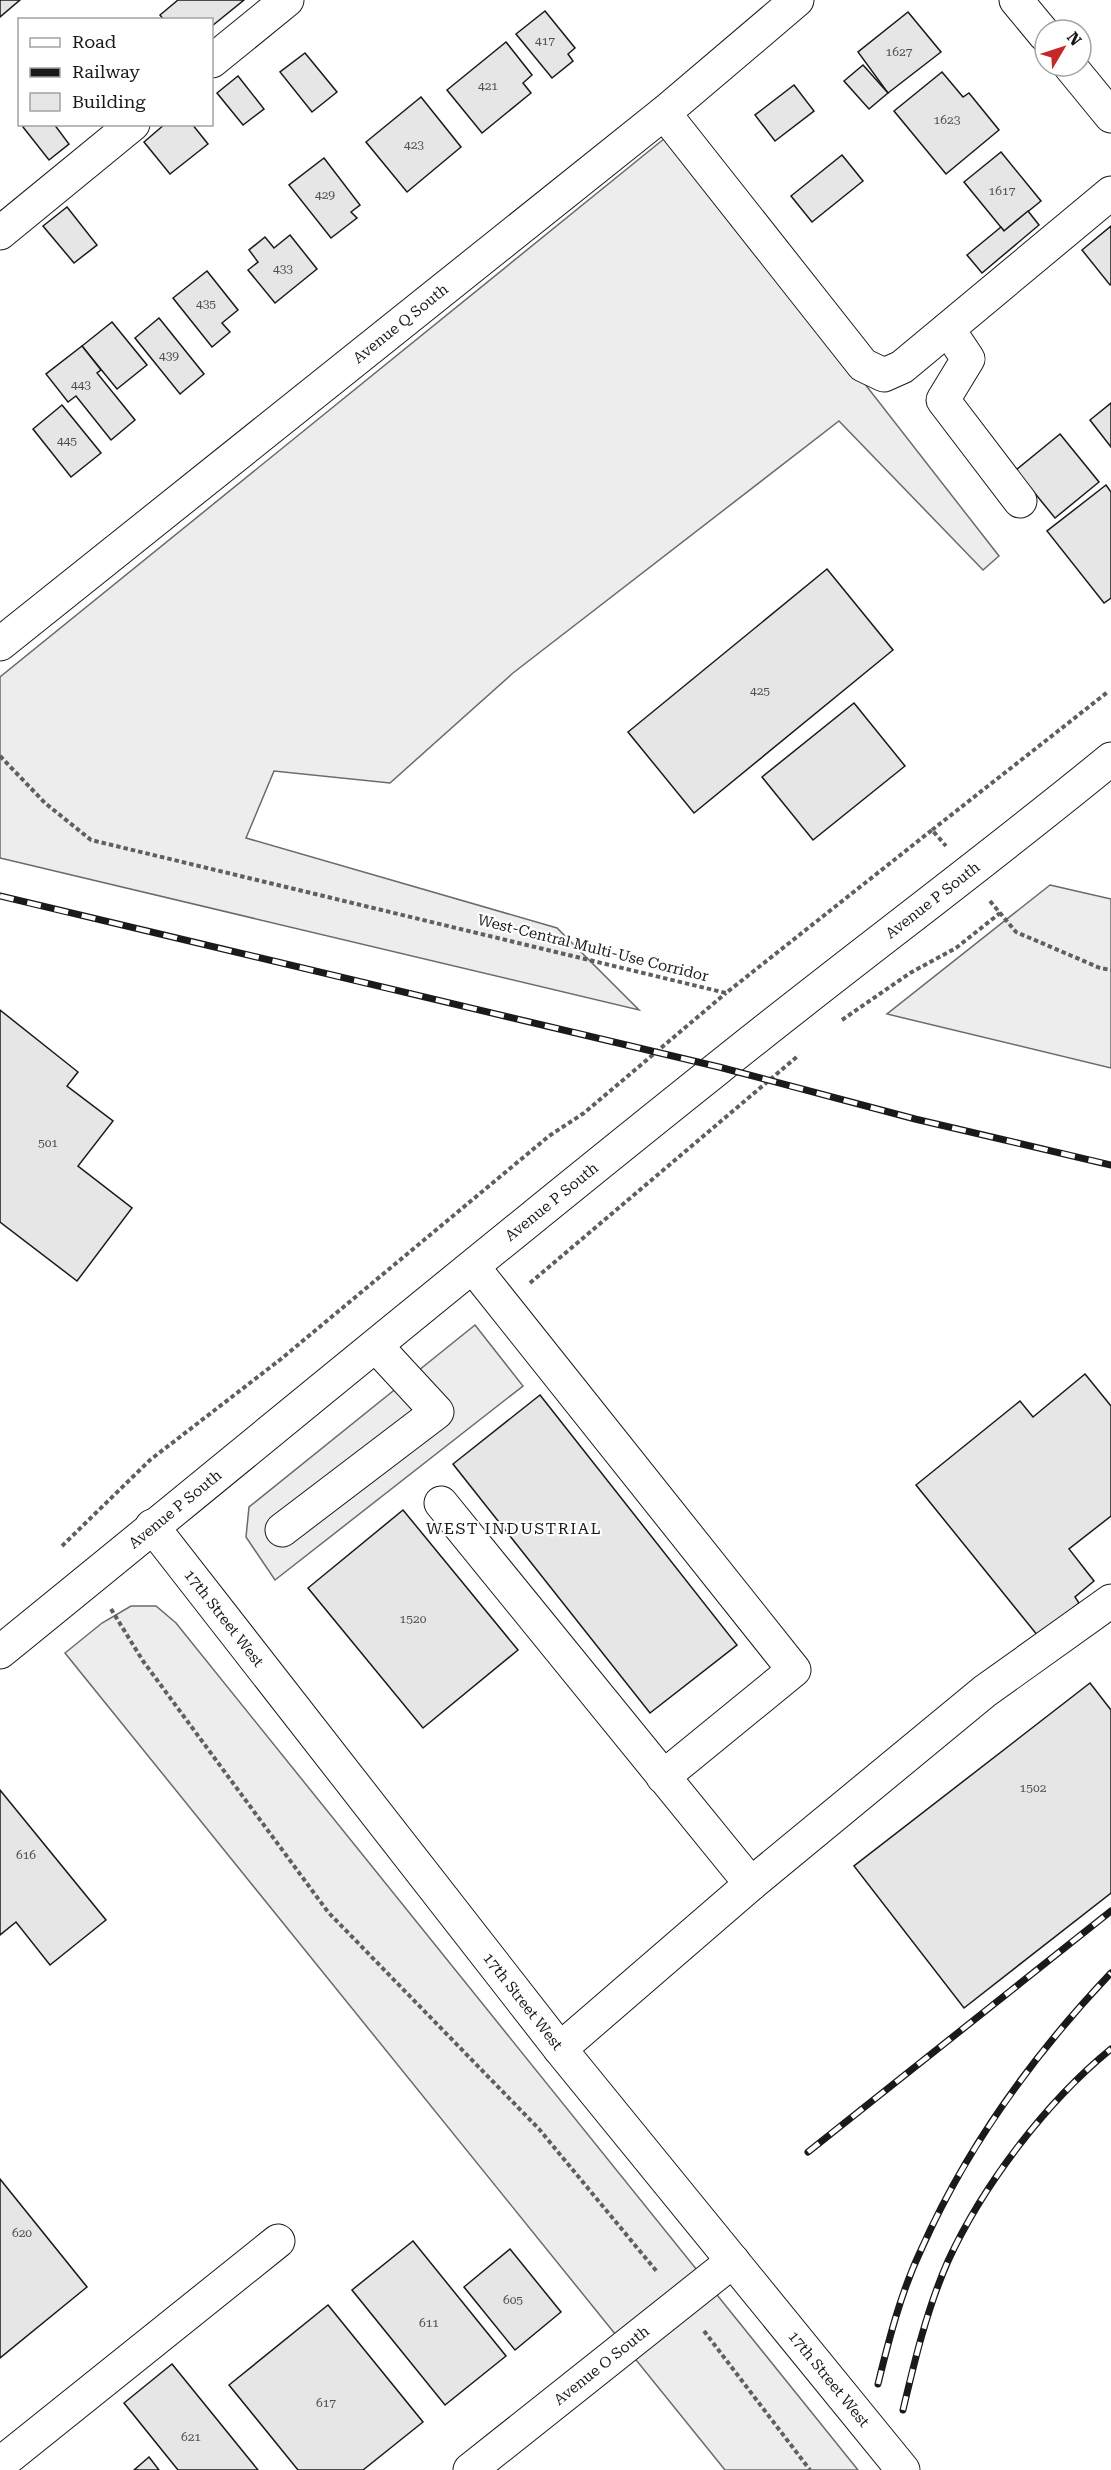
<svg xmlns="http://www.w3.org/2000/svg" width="1111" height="2470" font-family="'Roboto Serif',serif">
  <rect width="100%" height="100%" fill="#fff"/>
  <g fill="#ededed" stroke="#6a6a6a" stroke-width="1.5">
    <path d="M670,134L999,556L983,570L839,421L513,673L390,783L274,771L246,838L557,928L639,1010L0,858V677Z"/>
    <path d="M1050,885L1111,899V1068L887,1014Z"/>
    <path d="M475,1325L523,1386L275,1580L246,1537L249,1507Z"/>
    <path d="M131,1606H156L176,1623L858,2470H725L65,1653L102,1623Z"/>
  </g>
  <g fill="#e6e6e6" stroke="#1a1a1a" stroke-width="1.5">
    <path d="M0,0H20L0,17Z"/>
    <path d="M178,0H244L212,26V20H164L160,15Z"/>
    <path d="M545,11L575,48L568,54L573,61L552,78L516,34Z"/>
    <path d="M908,12L941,52L888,93L858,52Z"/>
    <path d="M506,42L532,75L523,83L531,93L482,133L447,90Z"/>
    <path d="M305,53L337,92L312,112L280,72Z"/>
    <path d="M863,65L888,93L869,109L844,81Z"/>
    <path d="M942,72L963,97L969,93L999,130L946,174L894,111Z"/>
    <path d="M238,76L264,109L243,125L217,93Z"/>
    <path d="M794,85L814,111L775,141L755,115Z"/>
    <path d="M421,97L461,147L407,192L366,142Z"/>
    <path d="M26,124H54L69,144L49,160L23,127Z"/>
    <path d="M165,124H192L208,144L170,174L144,142Z"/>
    <path d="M1001,152L1041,201L1004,231L964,182Z"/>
    <path d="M842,155L863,181L812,222L791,196Z"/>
    <path d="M324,158L360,205L351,212L357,218L331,238L289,185Z"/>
    <path d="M67,207L97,245L74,263L43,226Z"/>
    <path d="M1028,211L1039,225L982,273L967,255L1001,227L1004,231Z"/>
    <path d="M1111,226V284L1110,285L1082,250Z"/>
    <path d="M290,235L317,269L275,303L248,270L258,262L249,250L265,237L274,248Z"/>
    <path d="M207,271L238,310L222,323L230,332L212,347L173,298Z"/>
    <path d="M159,318L204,374L180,394L135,338Z"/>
    <path d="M112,322L147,365L117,389L82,346Z"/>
    <path d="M82,346L101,370L97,373L135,420L111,440L76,396L68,402L46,374Z"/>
    <path d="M1111,403V447L1090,420Z"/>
    <path d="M62,405L101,453L71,477L33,429Z"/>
    <path d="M1060,434L1099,482L1055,518L1016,470Z"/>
    <path d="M1106,485L1111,492V598L1104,603L1047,531Z"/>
    <path d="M827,569L893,650L694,813L628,732Z"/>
    <path d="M854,703L905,766L813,840L762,777Z"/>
    <path d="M0,1010L78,1072L67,1086L113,1121L78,1166L132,1208L77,1281L0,1222Z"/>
    <path d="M1085,1374L1111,1406V1516L1069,1549L1094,1581L1075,1597L1079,1603L1038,1636L916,1485L1020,1401L1033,1417Z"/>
    <path d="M540,1395L737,1645L650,1713L453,1464Z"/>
    <path d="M403,1510L518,1650L423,1728L308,1588Z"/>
    <path d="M1090,1683L1111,1710V1893L964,2008L854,1866Z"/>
    <path d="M0,1790L106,1920L50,1965L16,1922L0,1935Z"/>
    <path d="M0,2179L87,2287L0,2358Z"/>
    <path d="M413,2241L506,2356L445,2405L352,2290Z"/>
    <path d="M510,2249L561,2312L515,2350L464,2287Z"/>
    <path d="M328,2305L423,2422L363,2470H298L229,2385Z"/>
    <path d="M172,2364L258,2470H178L124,2403Z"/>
    <path d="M149,2457L159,2470H134Z"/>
  </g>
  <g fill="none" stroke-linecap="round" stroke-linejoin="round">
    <defs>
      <g id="minor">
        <path d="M1016,0L1045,35"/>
        <path d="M212,61L287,0"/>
        <path d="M1070,66L1111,116"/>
        <path d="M664,113L863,365L884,375L902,367L1111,193"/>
        <path d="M0,233L133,124"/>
        <path d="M948,329L968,359L943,400L1020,501"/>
        <path id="s1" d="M0,644L664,113L797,0"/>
        <path d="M473,1267L794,1670L663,1777"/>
        <path d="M441,1503L751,1884"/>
        <path id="s2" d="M152,1526L560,2049L903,2470"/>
        <path d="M282,1530L437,1412L376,1346"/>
        <path d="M560,2049L751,1884L985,1691L1111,1601"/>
        <path d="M0,2464L278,2241"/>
        <path id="s3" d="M470,2470L733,2261"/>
      </g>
      <g id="major">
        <path id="s4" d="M0,1652C239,1458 476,1261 717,1069C847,964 982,865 1111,759"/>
      </g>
    </defs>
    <use href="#minor" stroke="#1a1a1a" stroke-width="35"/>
    <use href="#major" stroke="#1a1a1a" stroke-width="35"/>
    <g stroke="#5f5f5f" stroke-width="4" stroke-dasharray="4.5 3" stroke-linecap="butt">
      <path d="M0,756L45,803L91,840L726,993L932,830L946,846"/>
      <path d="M932,830L1109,691"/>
      <path d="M990,901L1016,932L1100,968L1111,970"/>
      <path d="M842,1020L910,973L956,948L1000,913"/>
      <path d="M530,1283L799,1055"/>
      <path d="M62,1546L150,1460L281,1359L549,1136L584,1113L726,993"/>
      <path d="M111,1609L143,1661L328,1912L539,2129L658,2273"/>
      <path d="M704,2331L810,2470"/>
    </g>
    <use href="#minor" stroke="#fff" stroke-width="33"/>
    <use href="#major" stroke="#fff" stroke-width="33"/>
    <defs>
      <g id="rail">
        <path d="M0,896L719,1067L915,1119L1111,1165"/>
        <path d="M808,2152L1111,1911"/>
        <path d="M878,2384C889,2339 901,2292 921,2250C966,2148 1035,2053 1111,1973"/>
        <path d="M903,2410C915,2359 927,2309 948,2261C983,2185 1046,2102 1111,2049"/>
      </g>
    </defs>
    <use href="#rail" stroke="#1a1a1a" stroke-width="7"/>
    <use href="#rail" stroke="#fff" stroke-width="4.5" stroke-dasharray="14" stroke-linecap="butt"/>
  </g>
  <g text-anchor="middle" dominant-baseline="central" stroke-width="4.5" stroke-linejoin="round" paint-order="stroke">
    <g font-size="12" fill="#4d4d4d">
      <text x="545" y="41">417</text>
      <text x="899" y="52">1627</text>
      <text x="488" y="86">421</text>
      <text x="947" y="120">1623</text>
      <text x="414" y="145">423</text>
      <text x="1002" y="191">1617</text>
      <text x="325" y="195">429</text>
      <text x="283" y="269">433</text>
      <text x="206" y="304">435</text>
      <text x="169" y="356">439</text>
      <text x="81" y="385">443</text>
      <text x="67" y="441">445</text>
      <text x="760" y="691">425</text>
      <text x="48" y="1143">501</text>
      <text x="413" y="1619">1520</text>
      <text x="1033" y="1788">1502</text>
      <text x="26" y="1855">616</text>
      <text x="22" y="2233">620</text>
      <text x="513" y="2300">605</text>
      <text x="429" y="2323">611</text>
      <text x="326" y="2403">617</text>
      <text x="191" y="2437">621</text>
    </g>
    <g font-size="15" fill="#1a1a1a" stroke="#fff">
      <text stroke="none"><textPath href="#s1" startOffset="513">Avenue Q South</textPath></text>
      <text stroke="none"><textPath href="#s4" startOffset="1198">Avenue P South</textPath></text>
      <text transform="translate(593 948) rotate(14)">West-Central Multi-Use Corridor</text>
      <text stroke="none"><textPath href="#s4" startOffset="712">Avenue P South</textPath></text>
      <text stroke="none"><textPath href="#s4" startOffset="226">Avenue P South</textPath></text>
      <text stroke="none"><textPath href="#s2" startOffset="117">17th Street West</textPath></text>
      <text stroke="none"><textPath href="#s2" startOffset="603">17th Street West</textPath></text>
      <text stroke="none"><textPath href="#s3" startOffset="168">Avenue O South</textPath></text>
      <text stroke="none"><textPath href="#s2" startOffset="1089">17th Street West</textPath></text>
    </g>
    <g font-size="16" letter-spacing="1.5" fill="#1a1a1a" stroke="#fff">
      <text x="514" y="1528">WEST INDUSTRIAL</text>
    </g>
  </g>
  <rect x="18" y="18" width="195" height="108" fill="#ffffff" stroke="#a3a3a3" stroke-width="1.5"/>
  <rect x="30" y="38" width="30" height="9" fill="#ffffff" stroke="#a3a3a3" stroke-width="1.5"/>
  <text x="72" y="48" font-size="18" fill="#1a1a1a">Road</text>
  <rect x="30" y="68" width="30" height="9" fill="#1a1a1a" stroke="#a3a3a3" stroke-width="1.5"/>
  <text x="72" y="78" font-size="18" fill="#1a1a1a">Railway</text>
  <rect x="30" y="93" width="30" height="18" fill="#e6e6e6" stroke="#a3a3a3" stroke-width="1.5"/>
  <text x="72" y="108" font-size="18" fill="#1a1a1a">Building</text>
  <g transform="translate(1063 48) rotate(51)"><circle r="28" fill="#ffffff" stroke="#a3a3a3" stroke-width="1.5"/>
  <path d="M0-4.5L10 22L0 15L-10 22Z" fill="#c62828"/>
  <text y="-9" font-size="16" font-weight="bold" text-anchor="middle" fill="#1a1a1a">N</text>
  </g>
</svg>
